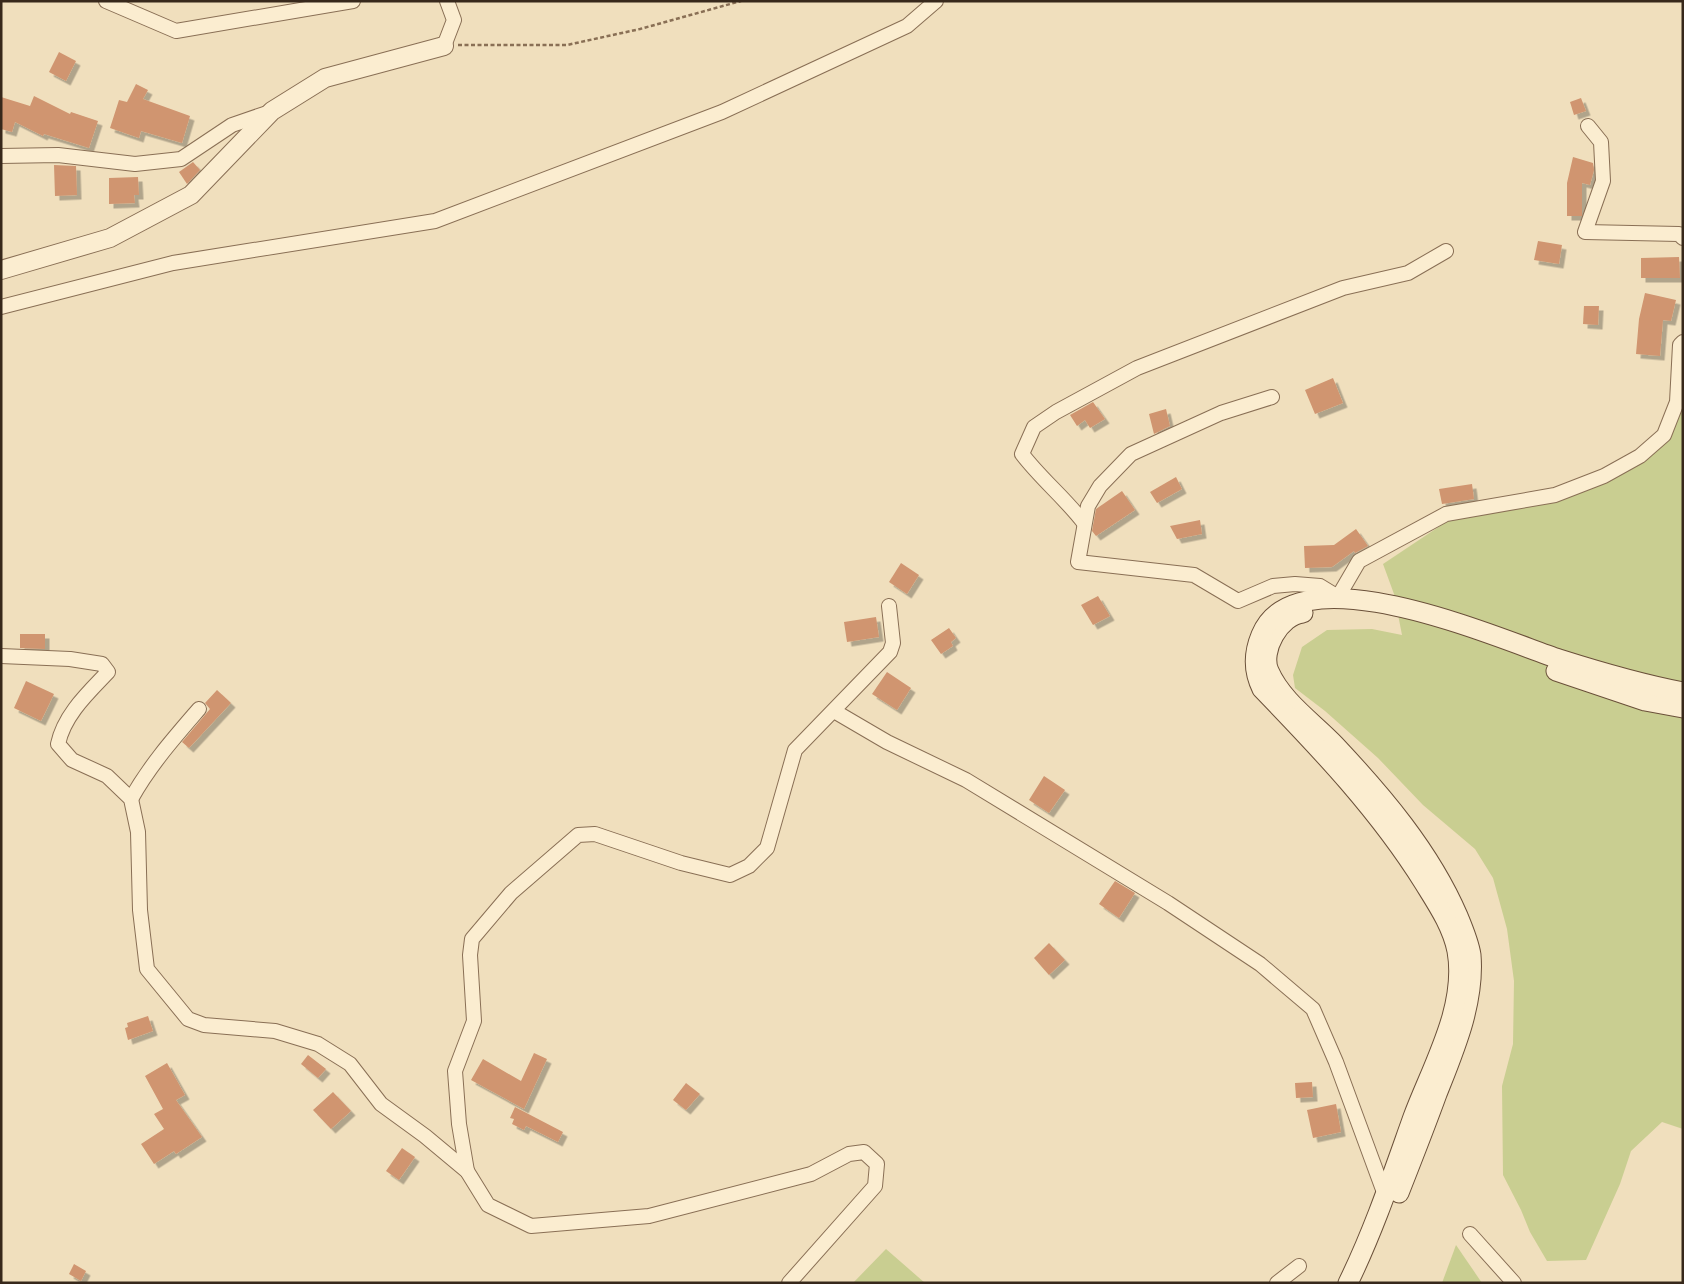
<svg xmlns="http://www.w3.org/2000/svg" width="1684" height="1284" font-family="Merriweather,serif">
  <defs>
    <filter id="shadow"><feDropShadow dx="4.5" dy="4.5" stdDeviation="0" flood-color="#0004"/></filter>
  </defs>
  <rect width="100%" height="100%" fill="#f0dfbd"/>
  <g fill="#c9ce91">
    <path d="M1683,388V1129L1662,1122L1631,1151L1620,1184L1586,1260L1547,1261L1530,1232L1521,1210L1503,1175L1502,1086L1513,1044L1514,981L1507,929L1493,878L1475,849L1423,805L1378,758L1325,711L1295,688L1293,675L1302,647L1327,630L1372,629L1402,635L1394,594L1383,564L1449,520L1567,497L1660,445Z"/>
    <path d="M1456,1245L1482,1283H1442Z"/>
    <path d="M886,1249L925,1283H853Z"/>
  </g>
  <g fill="#d09570" filter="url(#shadow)">
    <path d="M59,52L76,61L66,81L49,72Z"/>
    <path d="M136,84L148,90L143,99L190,116L182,143L141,131L139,138L110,128L119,100L127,102Z"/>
    <path d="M34,96L70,114L71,112L98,121L89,148L44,134L43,136L15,122L12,132L1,129V97L30,106Z"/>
    <path d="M1581,98L1586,111L1574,115L1570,102Z"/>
    <path d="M1573,157L1593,163L1594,170L1590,185L1582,183V216H1567V183Z"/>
    <path d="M193,162L200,170L187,184L179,172Z"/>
    <path d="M54,165L76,166L77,195L55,196Z"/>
    <path d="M138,177L139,195H134L135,203L109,204V178Z"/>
    <path d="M1538,241L1562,245L1559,264L1534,260Z"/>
    <path d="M1679,257L1680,278H1641V258Z"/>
    <path d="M1645,293L1676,300L1671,321L1663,320L1660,356L1636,354L1639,319Z"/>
    <path d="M1584,306H1599L1598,325L1583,324Z"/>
    <path d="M1333,378L1343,403L1315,414L1305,390Z"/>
    <path d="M1093,402L1105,419L1090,428L1085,420L1077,426L1070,415Z"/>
    <path d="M1166,409L1170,426L1154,434L1149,414Z"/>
    <path d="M1176,477L1182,489L1157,503L1150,492Z"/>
    <path d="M1472,484L1474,499L1442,504L1439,489Z"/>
    <path d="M1122,491L1135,510L1096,536L1092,531L1096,509Z"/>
    <path d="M1200,520L1202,534L1177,539L1170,526Z"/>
    <path d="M1356,529L1368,546L1355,553L1354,551L1332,567L1305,568L1304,546L1334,545Z"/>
    <path d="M901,563L919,575L907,594L889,582Z"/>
    <path d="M1098,596L1110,616L1093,625L1081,605Z"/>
    <path d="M876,617L879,637L847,642L844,622Z"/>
    <path d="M949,628L956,638L951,642L953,646L941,654L931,640Z"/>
    <path d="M20,634H45V649L20,648Z"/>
    <path d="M887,672L911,688L897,710L872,694Z"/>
    <path d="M26,681L54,694L41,721L14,708Z"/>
    <path d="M217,690L231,703L189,748L182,742L210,709L205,703Z"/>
    <path d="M1044,776L1065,790L1049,813L1029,800Z"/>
    <path d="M1115,881L1135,893L1119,918L1099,904Z"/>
    <path d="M1049,943L1065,960L1049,975L1034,958Z"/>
    <path d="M148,1016L153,1031L128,1040L125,1028L128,1027L127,1023Z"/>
    <path d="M534,1053L547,1059L524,1109L471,1080L483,1059L521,1081Z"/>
    <path d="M308,1055L326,1069L318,1078L301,1064Z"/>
    <path d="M167,1063L185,1095L176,1100L202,1137L176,1154L174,1151L154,1164L141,1144L164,1129L154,1114L163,1109L145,1076Z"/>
    <path d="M1312,1082L1313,1097L1296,1098L1295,1083Z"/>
    <path d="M686,1083L700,1094L686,1110L673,1100Z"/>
    <path d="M333,1092L351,1111L331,1129L313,1110Z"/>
    <path d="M1336,1104L1341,1132L1313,1138L1307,1110Z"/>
    <path d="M515,1107L563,1132L558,1142L526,1126L524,1130L512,1124L514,1119L510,1118Z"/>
    <path d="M402,1148L415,1157L399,1180L386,1171Z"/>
    <path d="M74,1264L86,1271L81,1281L69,1274Z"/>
  </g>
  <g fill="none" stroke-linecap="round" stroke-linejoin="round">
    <defs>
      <g id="minor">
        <path d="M106,1L176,31L353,1"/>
        <path d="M444,46L454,20L447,1"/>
        <path d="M1588,126L1601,142L1603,181L1585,232L1679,234L1683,238"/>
        <path d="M1,156L58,155L135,164L181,159L232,125L270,112"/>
        <path d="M1,307L173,263L435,221L722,112L907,26L936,1"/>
        <path d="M1272,397L1221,413L1131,454L1100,486L1088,506L1078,562L1194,575L1238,601L1273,586L1295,584L1320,586L1338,597L1359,561L1446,514L1555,495L1604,476L1640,456L1664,435L1677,402L1680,345L1683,342"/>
        <path d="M1084,523C1065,498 1041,479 1022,454L1034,427L1056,412L1137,368L1343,288L1408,273L1446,251"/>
        <path d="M1,656L70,659L102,664L108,672C88,693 64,715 58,744L72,760L107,776L131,799L138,832L140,910L147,969L188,1019L204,1025L275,1031L318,1044L350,1064L381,1104L425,1136L467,1171L488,1205L531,1226L649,1216L811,1174L849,1154L864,1152L877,1164L875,1186L789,1283"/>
        <path d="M834,711L887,742L966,780L1168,903L1260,964L1313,1009L1336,1062L1385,1195"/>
        <path d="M131,799C150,765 174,738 199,709"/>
        <path d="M467,1171L459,1124L455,1071L474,1021L470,955L472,939L511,893L578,835L595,834L681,863L730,875L749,866L767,848L795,750L890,652L893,643L889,606"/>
        <path d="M1470,1234L1514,1283"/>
        <path d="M1277,1283L1299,1266"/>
      </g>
      <path id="tertiary" d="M1,270L110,238L191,195L272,111L325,78L444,46"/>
      <g id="secondary">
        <path d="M1303,613C1280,615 1260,651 1269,671C1282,701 1313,722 1335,745C1382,795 1430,851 1458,916C1463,928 1469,942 1471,955C1475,1003 1454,1051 1437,1094C1425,1127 1412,1160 1399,1193"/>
        <path d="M1556,671L1645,701L1683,708"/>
        <path d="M1348,1283C1374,1230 1393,1173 1413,1117C1432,1066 1467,1007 1457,951C1452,926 1437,904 1424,883C1379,811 1321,750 1262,689C1253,671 1253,654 1261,635C1297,549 1499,639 1559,659C1600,672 1641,684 1683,692"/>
      </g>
    </defs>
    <use href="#minor" stroke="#896f55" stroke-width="16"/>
    <use href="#tertiary" stroke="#896f55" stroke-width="20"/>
    <use href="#secondary" stroke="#6a5039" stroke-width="21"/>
    <path stroke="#896f55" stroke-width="2.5" stroke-dasharray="4 2.5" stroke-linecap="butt" d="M458,45H567L640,29L741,1"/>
    <use href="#minor" stroke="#fbedd0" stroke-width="14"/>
    <use href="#tertiary" stroke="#fbedd0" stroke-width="18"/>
    <use href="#secondary" stroke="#fbedd0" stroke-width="19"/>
  </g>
  <rect width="1684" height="1284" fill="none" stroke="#37281b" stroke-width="5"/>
</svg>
